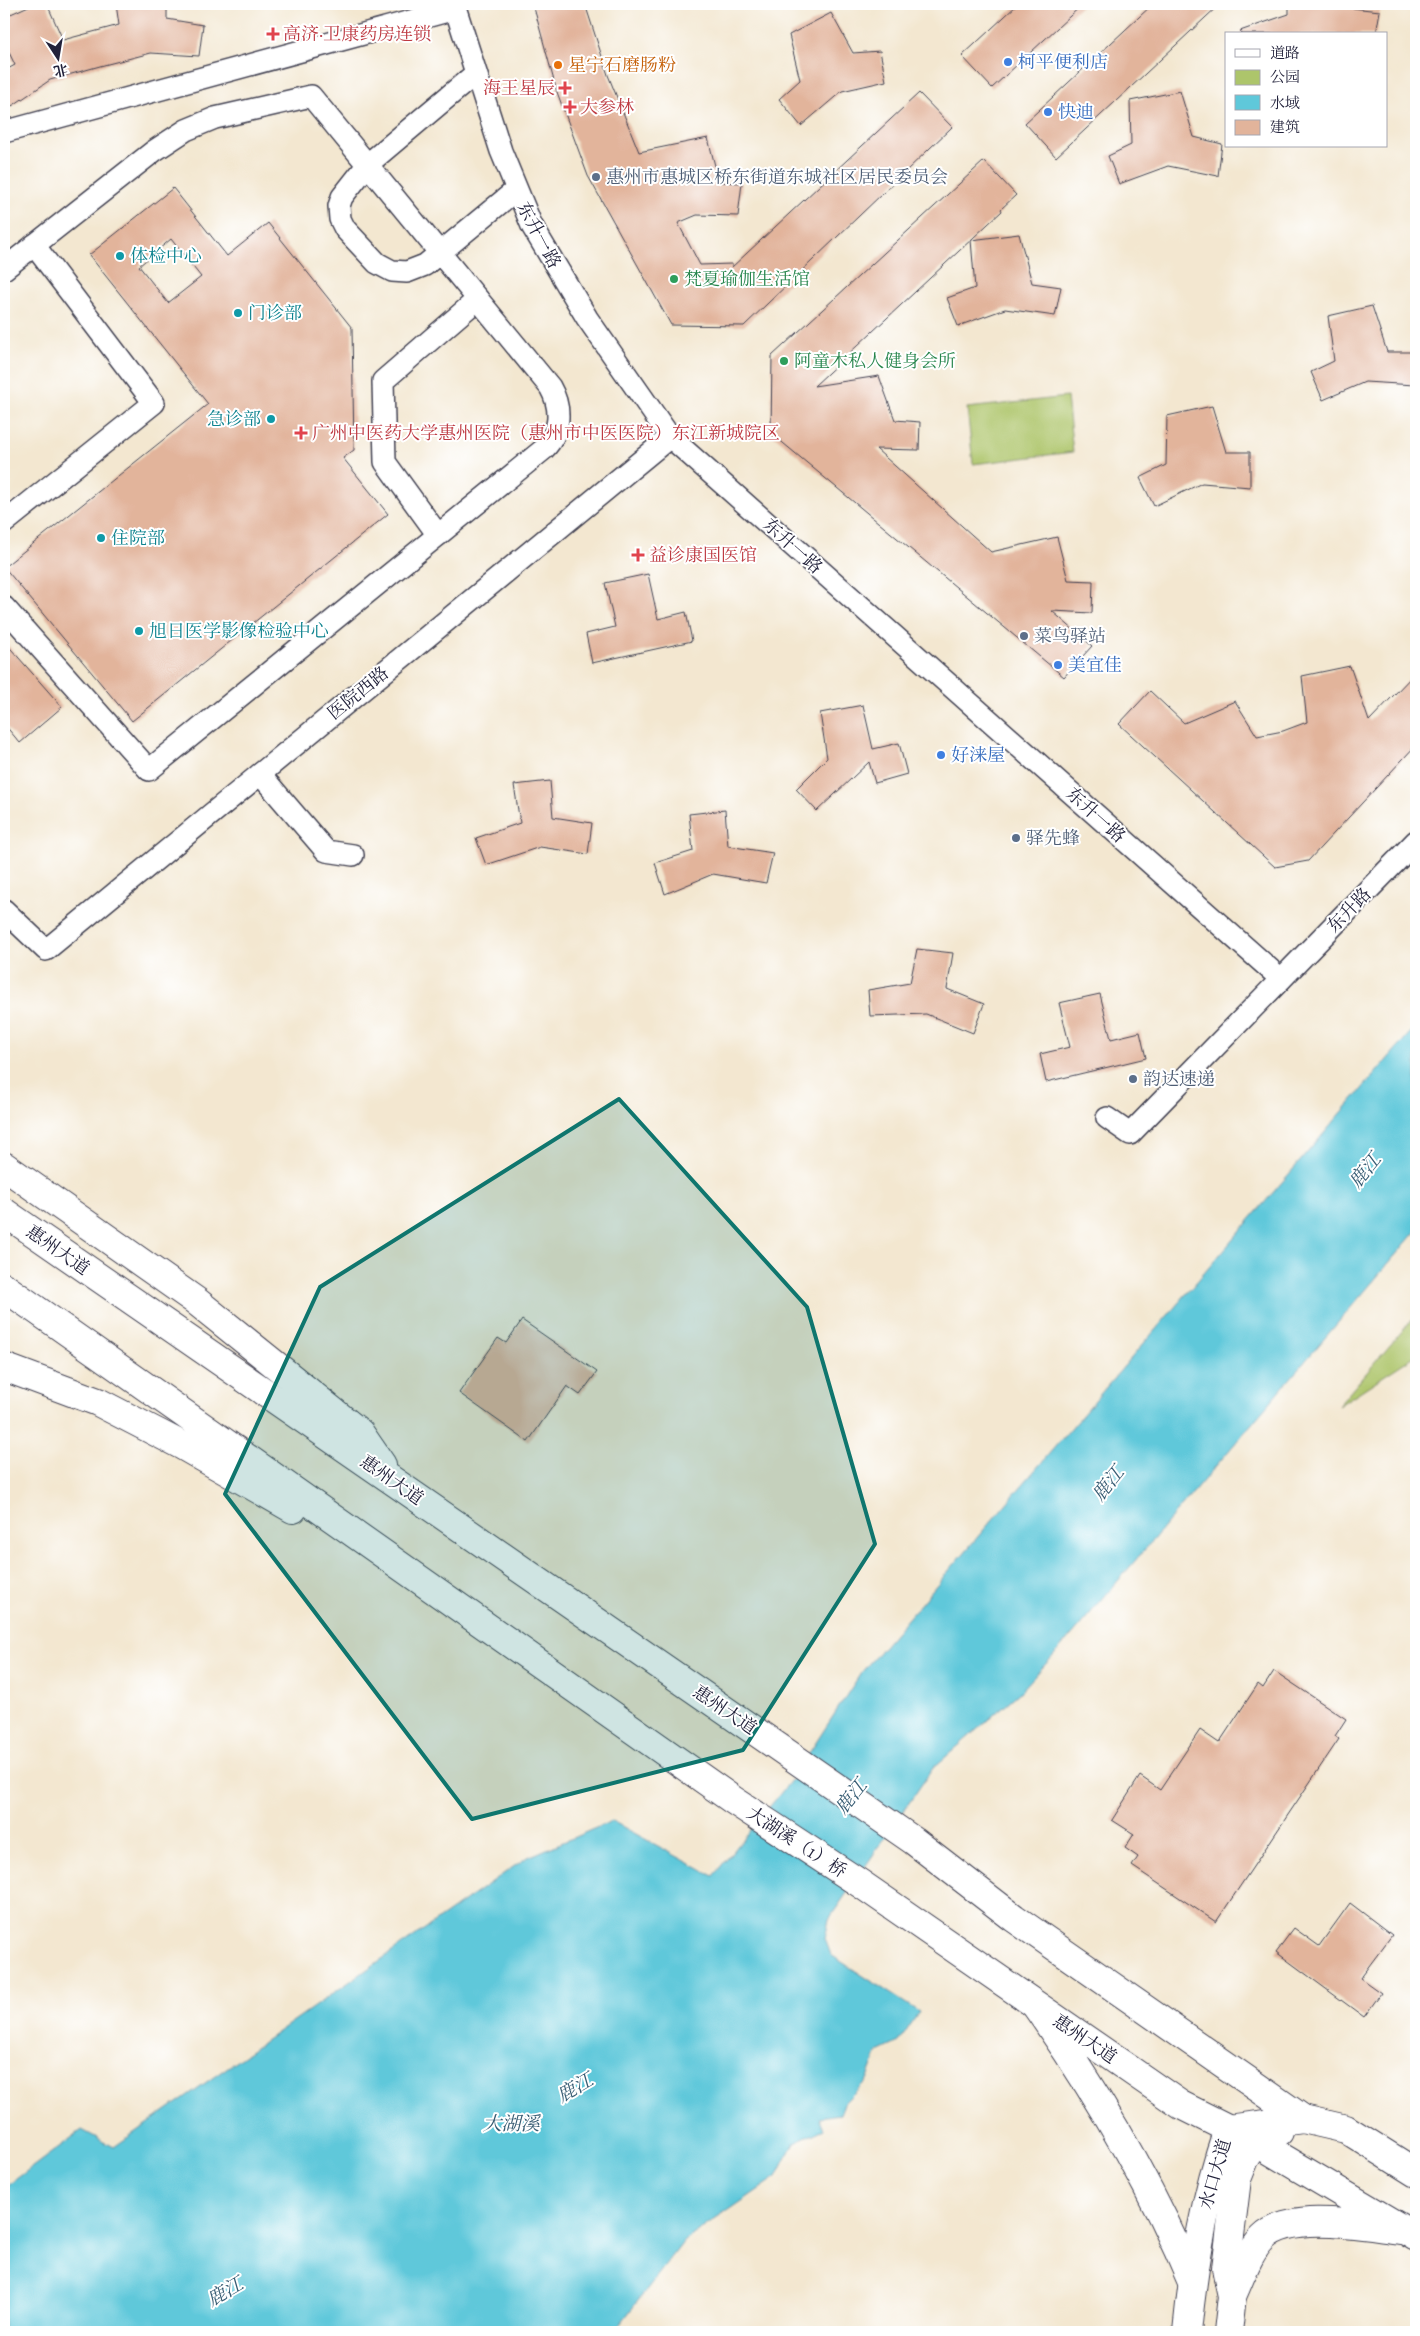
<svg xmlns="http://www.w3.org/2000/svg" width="1420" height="2336" font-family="Alegreya,'Noto Serif SC',serif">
  <rect width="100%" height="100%" fill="#fff"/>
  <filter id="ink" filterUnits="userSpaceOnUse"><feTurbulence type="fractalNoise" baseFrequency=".02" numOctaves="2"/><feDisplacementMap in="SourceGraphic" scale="10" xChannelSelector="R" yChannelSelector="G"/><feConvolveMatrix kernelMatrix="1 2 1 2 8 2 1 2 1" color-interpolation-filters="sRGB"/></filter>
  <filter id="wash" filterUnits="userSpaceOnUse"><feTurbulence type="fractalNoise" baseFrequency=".0096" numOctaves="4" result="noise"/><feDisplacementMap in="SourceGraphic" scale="20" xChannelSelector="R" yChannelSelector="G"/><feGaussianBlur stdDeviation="1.12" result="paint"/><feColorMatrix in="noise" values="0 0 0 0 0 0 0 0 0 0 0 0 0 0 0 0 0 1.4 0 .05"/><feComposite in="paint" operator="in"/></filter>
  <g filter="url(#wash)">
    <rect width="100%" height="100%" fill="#f3e7d0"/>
    <g fill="#adc56b" stroke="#687453">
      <path d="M1067,397L1073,452L973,464L967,408Z"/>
      <path d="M1416,1315V1355L1338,1406Z"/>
    </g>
    <path fill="#5fc8da" stroke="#40758a" d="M1416,1026V1231L1065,1643L1020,1692L933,1768L829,1919L825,1939L831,1955L919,2012L899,2042L878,2052L867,2080L844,2103L840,2115L819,2118L824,2129L794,2143L777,2177L684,2241L614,2332H4V2188L82,2130L114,2147L526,1858L612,1821L713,1876L793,1778L861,1673Z"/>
    <g id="blocks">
      <g fill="#e2b49b" fill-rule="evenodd">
        <path d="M33,4H47L63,40L119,25L116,4H167V19L203,25L199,56L151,53L100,66L50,80L12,106L4,93V71L15,65L4,42V17Z"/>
        <path d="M533,4H585L608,75L639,152L708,138L719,182L742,183L738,216L697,215L678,223L700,265L732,264V267L919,93L952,127L744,326L671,325L588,176L557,92Z"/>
        <path d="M1018,4H1083L992,88L962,56Z"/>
        <path d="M1153,4H1220L1056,157L1025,123Z"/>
        <path d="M1289,4H1351L1352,8L1380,11L1376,34H1241L1240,31L1289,14Z"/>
        <path d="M831,13L853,53L880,51L886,81L842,91L801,126L779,99L800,80L789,35Z"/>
        <path d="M1180,91L1194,137L1222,144L1218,176L1168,166L1119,184L1108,156L1131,145L1130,101Z"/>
        <path d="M984,161L1016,195L1001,209L1002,211L814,386L879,376L895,420L920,422L919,450L876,449L991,552L1057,537L1068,580L1093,581L1092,613L1052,611L1092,646L1064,677L771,433L772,356Z"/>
        <path d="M173,188L227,256L268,223L352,328L354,450L343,458L388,514L132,721L4,567L208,404L89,255ZM171,239L201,277L168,303L139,266Z"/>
        <path d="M1019,234L1032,283L1061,287L1055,316L1005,309L958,326L947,298L975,288L971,240Z"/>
        <path d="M1372,306L1387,352H1416L1415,385L1365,382L1323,400L1311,372L1334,361L1328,316Z"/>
        <path d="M1212,406L1226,452H1250V487L1202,483L1154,506L1140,478L1166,465L1167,416Z"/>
        <path d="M648,574L658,619L686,612L692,641L592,663L586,634L615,627L605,583Z"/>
        <path d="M4,641L62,707L20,743L4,724Z"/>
        <path d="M1350,666L1369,721L1416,672V745L1308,861L1275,867L1119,724L1150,691L1184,723L1235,701L1257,736L1283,731L1307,722L1302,676Z"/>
        <path d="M863,705L873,749L899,743L907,774L875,783L869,762L817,811L796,789L827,758L820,713Z"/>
        <path d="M550,781L553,817L592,823L588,854L540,847L486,865L476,838L520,823L514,785Z"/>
        <path d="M725,810L728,846L773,853L766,883L713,874L665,894L655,863L693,851L689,814Z"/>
        <path d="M917,949L953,953L947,989L984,1004L973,1033L926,1014L870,1016L868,990L910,983Z"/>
        <path d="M1100,994L1111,1039L1140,1032L1146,1058L1046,1082L1040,1054L1070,1047L1059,1003Z"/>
        <path d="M522,1320L597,1372L580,1395L567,1386L528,1442L459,1393L498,1338L506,1343Z"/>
        <path d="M1274,1671L1346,1719L1335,1736L1339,1739L1216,1922L1132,1866L1138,1857L1125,1848L1134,1834L1112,1820L1140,1776L1160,1790L1200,1730L1219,1743L1258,1684L1263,1688Z"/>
        <path d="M1350,1903L1392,1935L1360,1978L1381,1993L1364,2017L1276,1952L1294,1928L1319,1946Z"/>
      </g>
    </g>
  </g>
  <g filter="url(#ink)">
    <use href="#blocks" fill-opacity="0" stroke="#414051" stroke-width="1"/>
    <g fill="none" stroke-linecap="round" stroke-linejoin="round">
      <defs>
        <g id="street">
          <path d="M454,4L501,151L532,226L587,318L670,437L1281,979"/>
          <path d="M475,74L368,164L342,197L339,206L340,219L345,229L377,263L392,271L407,272L425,265L516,190"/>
          <path d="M4,132L455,9"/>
          <path d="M4,269L154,151L186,130L215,118L311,96L550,387C562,408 561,432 544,449L149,770L4,607"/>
          <path d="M4,523L154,403L34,245"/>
          <path d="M438,535L385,462L383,381L478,299"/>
          <path d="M260,774L326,851L353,855"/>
          <path d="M4,910L46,950L670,437"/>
          <path d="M1107,1118L1130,1134L1416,841"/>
        </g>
        <g id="secondary">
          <path d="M1036,2006C1097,2093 1151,2184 1192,2282"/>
          <path d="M1187,2332C1194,2262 1205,2195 1228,2129L1303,2119"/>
          <path d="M1228,2332L1232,2296L1226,2268L1237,2179L1245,2159L1252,2149L1279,2132"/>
        </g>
        <g id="highway">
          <path d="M4,1166L196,1301L360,1433L382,1465"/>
          <path d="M4,1212L914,1841L1014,1918L1303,2119L1346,2129L1416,2173"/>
          <path d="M4,1287L733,1800L861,1884L1181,2105L1259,2144L1416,2237"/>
          <path d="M4,1367L98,1402L183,1446L293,1509"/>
          <path d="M1232,2296C1241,2277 1248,2253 1263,2238C1291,2210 1365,2226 1401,2230"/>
        </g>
      </defs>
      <use href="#street" stroke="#414051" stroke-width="24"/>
      <use href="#secondary" stroke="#414051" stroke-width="30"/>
      <use href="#highway" stroke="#414051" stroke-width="30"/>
      <use href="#street" stroke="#fff" stroke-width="21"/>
      <use href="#secondary" stroke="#fff" stroke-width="28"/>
      <use href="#highway" stroke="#fff" stroke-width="28"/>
    </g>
  </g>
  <path fill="#0f766e" fill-opacity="0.2" stroke="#0f766e" stroke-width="4" stroke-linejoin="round" d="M619,1099L807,1307L875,1544L743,1750L472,1819L225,1494L320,1287Z"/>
  <g fill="#e0444e" stroke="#fff" stroke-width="2">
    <path d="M270.5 26.5h5v5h5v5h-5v5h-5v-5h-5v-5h5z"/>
    <path d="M562.5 80.5h5v5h5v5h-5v5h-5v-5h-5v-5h5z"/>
    <path d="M567.5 99.5h5v5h5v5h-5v5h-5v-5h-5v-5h5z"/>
    <path d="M298.5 425.5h5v5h5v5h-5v5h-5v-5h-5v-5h5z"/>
    <path d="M635.5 547.5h5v5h5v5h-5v5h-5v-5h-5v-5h5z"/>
  </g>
  <g fill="#3f7fe0" stroke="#fff" stroke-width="2">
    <circle cx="1008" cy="62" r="5"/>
    <circle cx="1048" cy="112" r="5"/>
    <circle cx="1058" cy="665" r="5"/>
    <circle cx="941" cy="755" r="5"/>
  </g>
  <circle fill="#e8710a" stroke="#fff" stroke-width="2" cx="558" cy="65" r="5"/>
  <g fill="#5c6f8a" stroke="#fff" stroke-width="2">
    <circle cx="596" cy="177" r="5"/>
    <circle cx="1024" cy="636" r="5"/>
    <circle cx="1016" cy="838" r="5"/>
    <circle cx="1133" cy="1079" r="5"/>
  </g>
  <g fill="#0f9aa8" stroke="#fff" stroke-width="2">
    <circle cx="120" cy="256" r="5"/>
    <circle cx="238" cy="313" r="5"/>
    <circle cx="271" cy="419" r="5"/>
    <circle cx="101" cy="538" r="5"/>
    <circle cx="139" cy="631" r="5"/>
  </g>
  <g fill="#2e9e5b" stroke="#fff" stroke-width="2">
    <circle cx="674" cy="279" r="5"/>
    <circle cx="784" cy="361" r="5"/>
  </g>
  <g text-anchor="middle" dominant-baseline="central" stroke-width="4" stroke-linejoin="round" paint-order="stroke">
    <g font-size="18" fill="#be3a42" stroke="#fff" text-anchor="start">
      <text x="283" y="34">高济·卫康药房连锁</text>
      <text x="555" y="88" text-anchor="end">海王星辰</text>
      <text x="580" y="107">大参林</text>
      <text x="312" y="433">广州中医药大学惠州医院（惠州市中医医院）东江新城院区</text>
      <text x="649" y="555">益诊康国医馆</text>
    </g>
    <g font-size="18" fill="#366cbe" stroke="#fff" text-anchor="start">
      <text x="1018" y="62">柯平便利店</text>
      <text x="1058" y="112">快迪</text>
      <text x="1068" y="665">美宜佳</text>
      <text x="951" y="755">好涞屋</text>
    </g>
    <g font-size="18" fill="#c56008" stroke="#fff" text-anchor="start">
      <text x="568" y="65">星宁石磨肠粉</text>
    </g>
    <g font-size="18" fill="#4e5e75" stroke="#fff" text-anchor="start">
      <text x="606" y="177">惠州市惠城区桥东街道东城社区居民委员会</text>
      <text x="1034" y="636">菜鸟驿站</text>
      <text x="1026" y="838">驿先蜂</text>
      <text x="1143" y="1079">韵达速递</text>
    </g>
    <g font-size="18" fill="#22223b" stroke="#fff">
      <text transform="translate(539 235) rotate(62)">东升一路</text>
      <text transform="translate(793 546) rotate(42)">东升一路</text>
      <text transform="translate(358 693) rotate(-39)">医院西路</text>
      <text transform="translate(1096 815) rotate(42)">东升一路</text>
      <text transform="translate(1349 910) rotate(-46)">东升路</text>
      <text transform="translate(58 1250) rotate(35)">惠州大道</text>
      <text transform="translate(392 1480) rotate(35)">惠州大道</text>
      <text transform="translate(725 1710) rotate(34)">惠州大道</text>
      <text transform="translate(797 1842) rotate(33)">大湖溪（1）桥</text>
      <text transform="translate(1085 2039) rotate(34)">惠州大道</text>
      <text transform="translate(1215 2174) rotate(-74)">水口大道</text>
    </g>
    <g font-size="18" fill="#0d838f" stroke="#fff" text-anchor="start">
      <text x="130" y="256">体检中心</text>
      <text x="248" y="313">门诊部</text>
      <text x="261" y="419" text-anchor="end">急诊部</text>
      <text x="111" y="538">住院部</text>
      <text x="149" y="631">旭日医学影像检验中心</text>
    </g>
    <g font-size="18" fill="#27864d" stroke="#fff" text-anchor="start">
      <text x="684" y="279">梵夏瑜伽生活馆</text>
      <text x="794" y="361">阿童木私人健身会所</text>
    </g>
    <g font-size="19" font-style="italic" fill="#375c73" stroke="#fff">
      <text transform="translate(1365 1171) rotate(-51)">鹿江</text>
      <text transform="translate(1108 1484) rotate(-51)">鹿江</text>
      <text transform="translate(851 1797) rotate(-51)">鹿江</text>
      <text transform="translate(575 2088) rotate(-30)">鹿江</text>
      <text x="511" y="2124">大湖溪</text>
      <text transform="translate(225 2292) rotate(-30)">鹿江</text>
    </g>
  </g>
  <rect width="1420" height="2336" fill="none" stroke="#fff" stroke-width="20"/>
  <rect x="1225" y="32" width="162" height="115" fill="#ffffff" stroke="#a7a7b1"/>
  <rect x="1235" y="49" width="25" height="8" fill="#ffffff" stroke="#a7a7b1"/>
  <text x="1270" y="58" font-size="15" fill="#22223b">道路</text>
  <rect x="1235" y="70" width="25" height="15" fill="#adc56b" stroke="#a7a7b1"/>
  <text x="1270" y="82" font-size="15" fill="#22223b">公园</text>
  <rect x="1235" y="95" width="25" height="15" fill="#5fc8da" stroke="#a7a7b1"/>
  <text x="1270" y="108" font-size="15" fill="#22223b">水域</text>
  <rect x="1235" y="120" width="25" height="15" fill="#e2b49b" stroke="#a7a7b1"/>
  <text x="1270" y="132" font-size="15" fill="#22223b">建筑</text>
  <g transform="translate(58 58) rotate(168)" stroke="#ffffff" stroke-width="4" paint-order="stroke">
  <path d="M0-4L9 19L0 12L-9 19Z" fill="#22223b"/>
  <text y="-8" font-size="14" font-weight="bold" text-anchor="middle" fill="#22223b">北</text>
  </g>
</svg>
